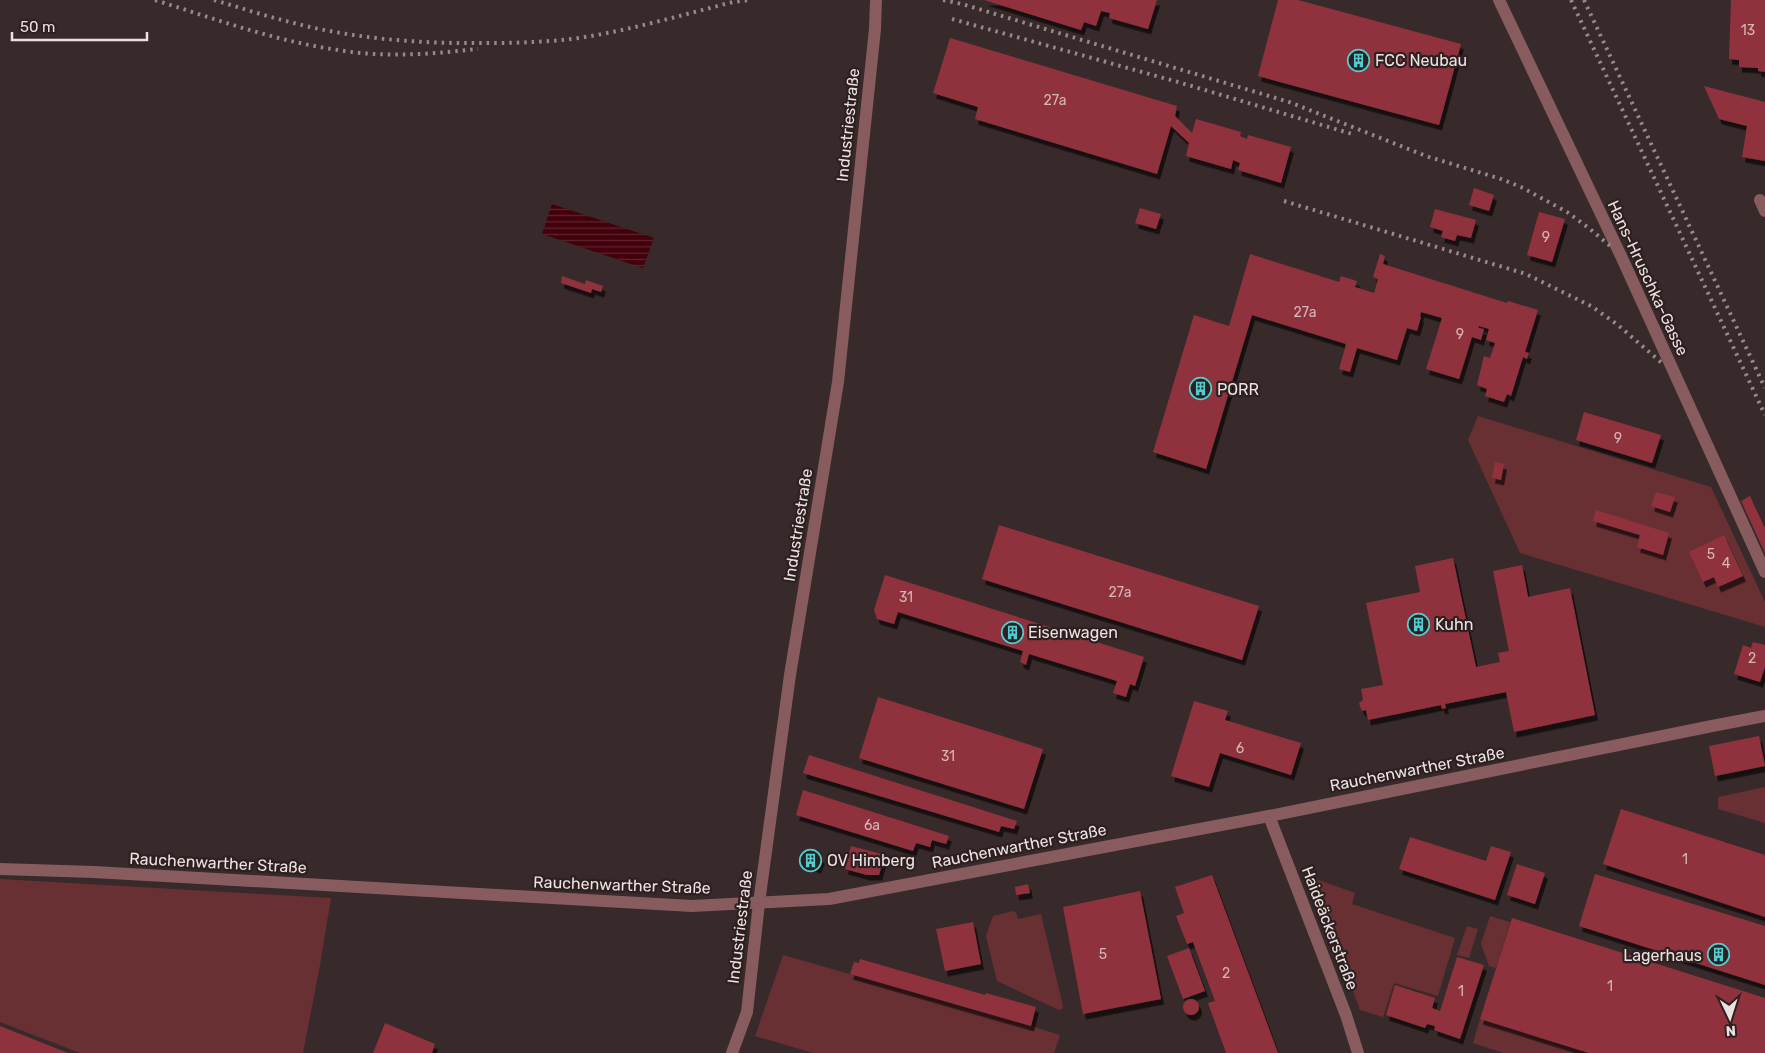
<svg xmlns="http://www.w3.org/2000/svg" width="1765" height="1053" font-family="Rubik,sans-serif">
  <defs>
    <pattern id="water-rules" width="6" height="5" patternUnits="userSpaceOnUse" patternTransform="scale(1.25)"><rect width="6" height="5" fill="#43000c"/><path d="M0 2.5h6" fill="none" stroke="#5e252f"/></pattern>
    <filter id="shadow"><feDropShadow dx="3" dy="5.5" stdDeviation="0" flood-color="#0009"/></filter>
  </defs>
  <rect width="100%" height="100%" fill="#38292a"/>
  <g fill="#693034">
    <path d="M1478,416L1711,487L1765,602V627L1520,553L1468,440Z"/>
    <path d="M1765,787V823L1718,809V797Z"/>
    <path d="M0,879L331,898L320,965L303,1053H80L0,1022Z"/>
    <path d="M1316,879L1355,893L1352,904L1455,938L1438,996L1394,983L1383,1017L1360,1010L1317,894Z"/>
    <path d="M1013,911L1016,913L1018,919L1041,914L1063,1006L1062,1009L1059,1010L997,981L986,936L993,916Z"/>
    <path d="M1490,916L1510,922L1496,968L1489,966L1481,944Z"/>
    <path d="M1467,926L1478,929L1469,958L1457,955Z"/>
    <path d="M783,955L1031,1026L1060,1035L1054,1053H813L755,1036Z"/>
    <path d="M1480,1019L1589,1053H1503L1473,1043Z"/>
  </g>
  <path fill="url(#water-rules)" d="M552,204L654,238L643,268L542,234Z"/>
  <g fill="#90323c" filter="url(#shadow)">
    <path d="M984,0H1157L1148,29L1109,18L1110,13L1101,11L1096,26L1084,22L1081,30Z"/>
    <path d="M1278,0H1298L1461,44L1439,125L1258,76Z"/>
    <path d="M1731,0H1765V72L1758,71V68L1739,67V60L1729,59Z"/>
    <path d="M950,38L1177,106L1175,116L1192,133L1196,119L1241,132L1240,136L1247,139L1248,135L1291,147L1281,183L1238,170L1240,163L1233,160L1231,169L1186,156L1189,143L1171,126L1157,174L975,119L978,107L933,93Z"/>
    <path d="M1704,86L1765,102V161L1742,157L1747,126L1719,119Z"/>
    <path d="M1474,188L1494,195L1489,211L1469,205Z"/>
    <path d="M1140,208L1161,214L1156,229L1135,223Z"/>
    <path d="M1435,209L1476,220L1471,238L1457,235L1455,241L1441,237L1443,231L1430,227Z"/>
    <path d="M1539,212L1565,219L1552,262L1527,255Z"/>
    <path d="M1250,254L1339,282L1341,276L1357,281L1355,287L1374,293L1378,279L1373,277L1380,254L1385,256L1383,264L1507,303L1508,301L1538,310L1525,352L1529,353L1527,359L1523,357L1511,396L1507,394L1504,402L1485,396L1487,389L1477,385L1484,356L1490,358L1495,343L1486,340L1489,329L1479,326L1478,328L1484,329L1481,340L1472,337L1459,379L1426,369L1442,318L1421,312L1420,316L1421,317L1417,331L1407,328L1397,360L1357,348L1350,372L1339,369L1346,344L1252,315L1206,469L1153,452L1194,315L1229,326Z"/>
    <path d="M562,276L585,284L586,280L603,286L601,292L592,289L591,293L561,283Z"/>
    <path d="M1584,412L1661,435L1652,463L1576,440Z"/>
    <path d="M1495,462L1504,464L1501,480L1492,478Z"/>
    <path d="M1656,492L1675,497L1670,512L1651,506Z"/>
    <path d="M1750,496L1765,528V553L1741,501Z"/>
    <path d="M1596,510L1669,533L1663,555L1637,547L1640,535L1593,521Z"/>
    <path d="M999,525L1259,606L1242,660L982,579Z"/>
    <path d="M1724,535L1743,576L1718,587L1714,577L1703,582L1689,552Z"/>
    <path d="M1453,558L1476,667L1500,662L1498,653L1509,651L1493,571L1522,565L1528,597L1570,588L1595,715L1514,732L1506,692L1445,704L1446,708L1442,709L1441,705L1368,720L1366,710L1363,711L1361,709L1359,703L1363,700L1361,689L1383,685L1366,603L1420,592L1415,566Z"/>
    <path d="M885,575L1144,657L1135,686L1130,684L1126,697L1113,693L1117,681L1029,654L1026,665L1020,662L1023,651L898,612L894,624L877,619L874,610Z"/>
    <path d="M1753,642L1765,645V667L1760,682L1734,674L1743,645L1751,648Z"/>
    <path d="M878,697L1043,749L1024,809L859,758Z"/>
    <path d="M1194,701L1228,711L1225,720L1301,743L1291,775L1220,753L1209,787L1171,776Z"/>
    <path d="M1759,736L1765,766L1715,776L1709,746Z"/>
    <path d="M809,755L1017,821L1014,829L1001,826L999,832L803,773Z"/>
    <path d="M803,790L949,836L946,844L932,840L930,847L916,843L913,851L796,815Z"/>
    <path d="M1621,809L1765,855V917L1603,864Z"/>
    <path d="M1410,837L1486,861L1491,846L1511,852L1495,900L1399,869Z"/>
    <path d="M851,846L885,855L879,875H867L845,869Z"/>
    <path d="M803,851L822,858L818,868L800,862Z"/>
    <path d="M1517,864L1545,873L1535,904L1507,895Z"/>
    <path d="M1595,874L1765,926V985L1579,926Z"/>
    <path d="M1212,875L1278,1053H1226L1208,1003L1215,1001L1193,942L1187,944L1176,916L1184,913L1175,887Z"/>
    <path d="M1028,884L1030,893L1016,895L1015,887Z"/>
    <path d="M1140,891L1161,999L1083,1014L1063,907Z"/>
    <path d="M1512,918L1765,998V1053H1589L1480,1019Z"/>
    <path d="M973,922L981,964L945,971L936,929Z"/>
    <path d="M1189,948L1205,991L1183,999L1167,956Z"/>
    <path d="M1457,957L1484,965L1460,1039L1434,1030L1435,1026L1427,1024L1425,1028L1386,1015L1395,985L1435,998L1432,1008L1440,1011Z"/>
    <path d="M860,959L985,995L986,993L1036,1007L1031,1026L850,974L854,962L859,963Z"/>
    <circle cx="1191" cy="1007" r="8"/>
    <path d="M385,1023L435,1044L432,1053H373Z"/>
    <path d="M0,1026L68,1053H0Z"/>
  </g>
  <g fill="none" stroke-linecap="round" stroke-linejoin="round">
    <g stroke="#885c5e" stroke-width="12">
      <path d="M1499,0L1621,256L1765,572"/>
      <path d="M1760,200L1765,211"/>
      <path d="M1269,816L1346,1015L1358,1053"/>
      <path d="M0,869L94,872L692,906L829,899L1269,816L1712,726L1765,716"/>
      <path d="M732,1053L747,1012L759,903L790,675L838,382L875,29L876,0"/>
    </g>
    <g stroke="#958989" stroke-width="4" stroke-dasharray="2.5 5" stroke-linecap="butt">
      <path d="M155,0C215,19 275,41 338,50C384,58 432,54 478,49"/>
      <path d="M214,0C238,7 262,15 286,21C352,39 421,44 488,43C519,43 549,42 579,38C631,30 682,15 733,2L749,0"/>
      <path d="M943,0L962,4L1289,102L1426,156L1501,179L1521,187L1567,212L1590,229L1610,246"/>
      <path d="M1571,0L1765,415"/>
      <path d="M1584,0L1765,388"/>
      <path d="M952,19L1178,82L1352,134"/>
      <path d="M1284,201L1526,274L1591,306L1618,325L1663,364"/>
    </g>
  </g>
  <defs>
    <symbol id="building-ring" viewBox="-11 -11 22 22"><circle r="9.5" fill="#2e2020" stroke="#52cdcf" stroke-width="1.5"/><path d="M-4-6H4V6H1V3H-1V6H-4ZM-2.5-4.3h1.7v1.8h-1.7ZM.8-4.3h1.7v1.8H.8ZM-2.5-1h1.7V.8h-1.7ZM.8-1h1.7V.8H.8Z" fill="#52cdcf"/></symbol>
  </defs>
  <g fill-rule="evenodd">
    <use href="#building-ring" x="1346" y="48" width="25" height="25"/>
    <use href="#building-ring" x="1188" y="376" width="25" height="25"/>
    <use href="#building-ring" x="1406" y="612" width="25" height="25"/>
    <use href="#building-ring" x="1000" y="620" width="25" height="25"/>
    <use href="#building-ring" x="798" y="848" width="25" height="25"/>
    <use href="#building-ring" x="1706" y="942" width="25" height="25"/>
  </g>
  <g text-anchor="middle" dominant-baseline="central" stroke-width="4.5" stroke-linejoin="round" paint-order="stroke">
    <g font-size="14" fill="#d4b5b8">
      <text x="1748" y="30">13</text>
      <text x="1055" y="100">27a</text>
      <text x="1546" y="237">9</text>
      <text x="1305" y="312">27a</text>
      <text x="1460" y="334">9</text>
      <text x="1618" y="438">9</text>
      <text x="1711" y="554">5</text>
      <text x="1726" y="563">4</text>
      <text x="1120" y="592">27a</text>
      <text x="906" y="597">31</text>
      <text x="1752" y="658">2</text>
      <text x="1240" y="748">6</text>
      <text x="948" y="756">31</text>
      <text x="872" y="825">6a</text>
      <text x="1685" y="859">1</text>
      <text x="1103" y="954">5</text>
      <text x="1226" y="973">2</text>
      <text x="1610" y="986">1</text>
      <text x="1461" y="991">1</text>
    </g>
    <g font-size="16" fill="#ebe1e1" stroke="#2e2020" text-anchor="start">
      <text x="1375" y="60">FCC Neubau</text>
      <text x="1217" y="389">PORR</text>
      <text x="1435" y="624">Kuhn</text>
      <text x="1028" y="632">Eisenwagen</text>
      <text x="827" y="860">OV Himberg</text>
      <text x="1702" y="955" text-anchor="end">Lagerhaus</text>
    </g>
    <g font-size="16" fill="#ebe1e1" stroke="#2e2020">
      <text transform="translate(848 125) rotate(-84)">Industriestraße</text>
      <text transform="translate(1648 278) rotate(65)">Hans-Hruschka-Gasse</text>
      <text transform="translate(798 525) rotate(-81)">Industriestraße</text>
      <text transform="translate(1417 769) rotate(-11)">Rauchenwarther Straße</text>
      <text transform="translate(1019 846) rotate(-11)">Rauchenwarther Straße</text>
      <text transform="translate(218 863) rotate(3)">Rauchenwarther Straße</text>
      <text transform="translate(622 885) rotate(2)">Rauchenwarther Straße</text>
      <text transform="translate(740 927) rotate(-83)">Industriestraße</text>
      <text transform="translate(1330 928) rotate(69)">Haideäckerstraße</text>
    </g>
  </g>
  <g transform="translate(1730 1018) rotate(176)" stroke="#2e2020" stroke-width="4" paint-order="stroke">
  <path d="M0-4L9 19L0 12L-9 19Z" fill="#ebe1e1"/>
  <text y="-8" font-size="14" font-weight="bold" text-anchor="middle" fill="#ebe1e1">N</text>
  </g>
  <path d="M12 32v8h135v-8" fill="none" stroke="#ebe1e1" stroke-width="2.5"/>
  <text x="20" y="32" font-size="15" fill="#ebe1e1" stroke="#2e2020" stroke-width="4" paint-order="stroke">50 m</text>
</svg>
